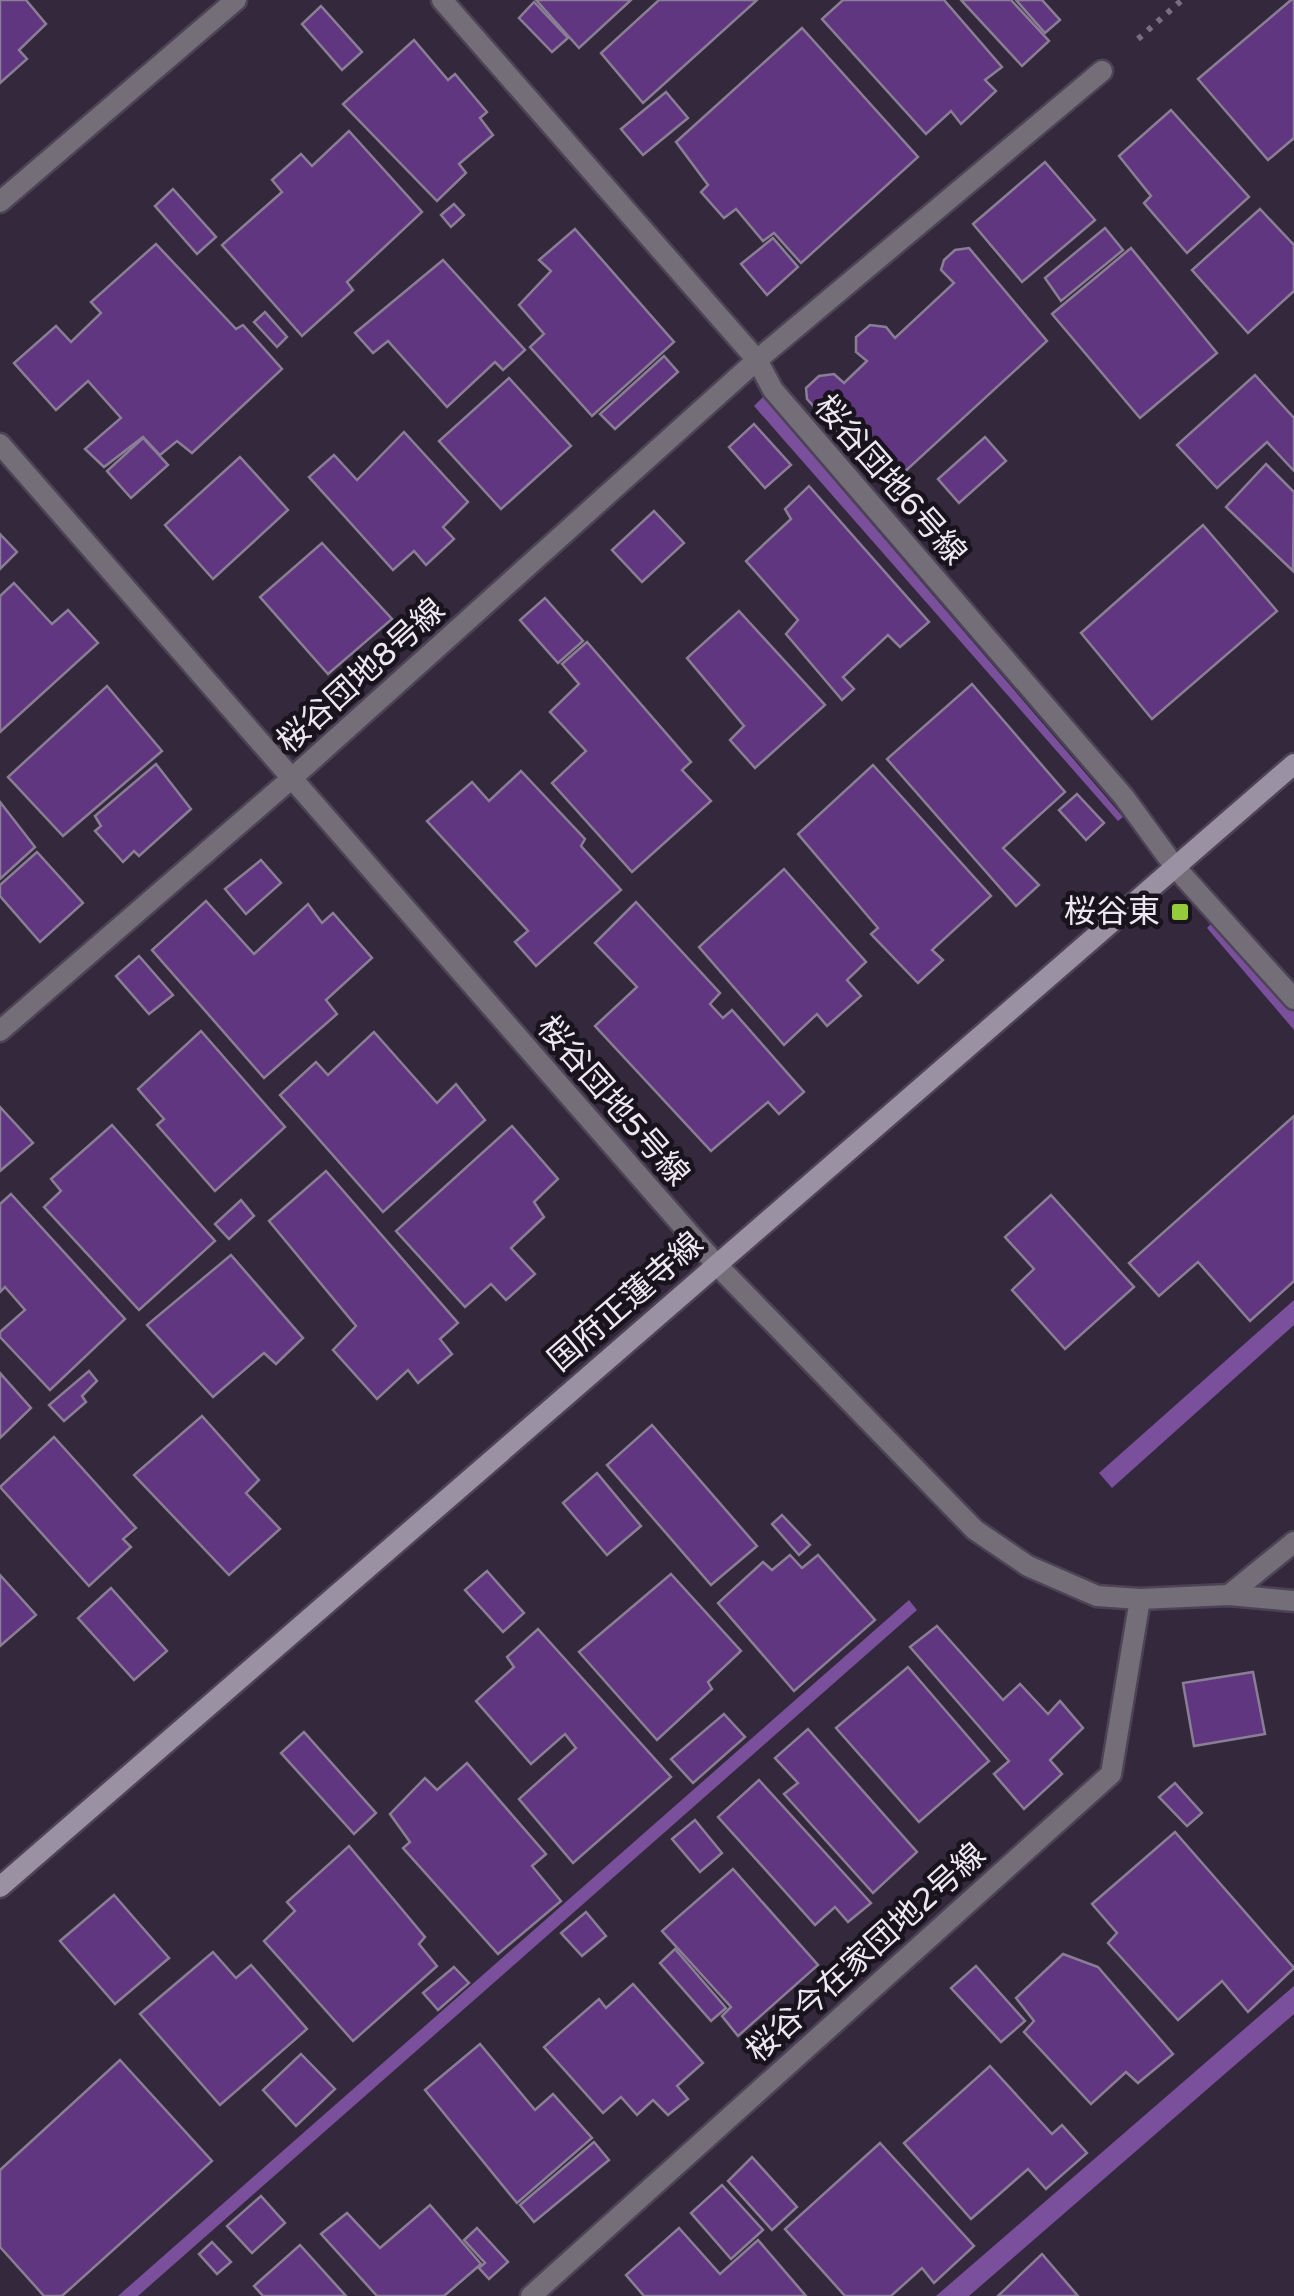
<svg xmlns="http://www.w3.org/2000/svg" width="1294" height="2296" font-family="'Varela Round','Noto Sans JP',sans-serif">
  <rect width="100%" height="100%" fill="#33283c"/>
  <g fill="#7a509c">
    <path d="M763,397L1123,817L1118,821L754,406Z"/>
    <path d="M1216,918L1294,1010V1030L1207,928Z"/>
    <path d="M1294,1300V1325L1112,1488L1099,1473Z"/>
    <path d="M909,1600L917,1610L138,2296H118Z"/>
    <path d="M1294,1986V2014L969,2296H936Z"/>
  </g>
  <g fill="#603680" stroke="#8a7e95" stroke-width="2.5">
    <path d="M0,0H26L46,24L19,50L27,59L0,83Z"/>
    <path d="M536,0H631L579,48Z"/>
    <path d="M659,0H757L643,103L601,53Z"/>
    <path d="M843,0H944L1002,67L985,80L996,91L961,124L951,111L926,134L822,19Z"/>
    <path d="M961,0H1011L1049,41L1022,66Z"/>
    <path d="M1016,0H1042L1060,20L1045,33Z"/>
    <path d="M1291,0H1294V138L1268,160L1198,79Z"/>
    <path d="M534,2L568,38L552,52L519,18Z"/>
    <path d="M321,6L362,52L342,70L302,24Z"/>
    <path d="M802,28L918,157L801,263L774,233L763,241L736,209L724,218L701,192L708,185L676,142Z"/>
    <path d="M414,40L448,80L455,74L487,112L480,118L493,135L459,164L466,173L437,201L343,104Z"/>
    <path d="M666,92L688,118L643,155L621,129Z"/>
    <path d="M1171,110L1249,197L1187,253L1144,203L1151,196L1119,156Z"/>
    <path d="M349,131L422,212L347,282L353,290L302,336L222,245L282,192L272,180L301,154L312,166Z"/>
    <path d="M1045,162L1095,220L1022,282L973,224Z"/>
    <path d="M173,189L216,237L197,254L155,206Z"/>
    <path d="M454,204L464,215L451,227L441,215Z"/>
    <path d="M1260,209L1294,245V291L1248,333L1192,270Z"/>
    <path d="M1105,228L1123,250L1061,301L1045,278Z"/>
    <path d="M575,229L674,342L592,416L530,347L544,334L519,305L551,271L539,260Z"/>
    <path d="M773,238L798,267L767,295L741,264Z"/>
    <path d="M156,244L236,329L243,325L282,369L192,453L177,441L160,455L143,437L104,467L85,449L121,418L88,381L56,410L14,363L56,326L71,342L101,313L91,302Z"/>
    <path d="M969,248L1047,341L887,488L807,399L806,388L819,376L834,374L844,383L867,361L856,352V337L870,325L886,327L895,338L954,283L941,270L944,260L955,250Z"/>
    <path d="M1131,248L1217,353L1140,418L1052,314Z"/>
    <path d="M443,260L525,350L503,370L495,362L447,407L388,341L373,353L355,333Z"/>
    <path d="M265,312L287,337L277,347L254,322Z"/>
    <path d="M664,356L678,372L615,429L600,414Z"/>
    <path d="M1255,375L1294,418V471L1267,442L1217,488L1177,445Z"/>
    <path d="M509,378L571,446L501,509L439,441Z"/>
    <path d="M754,424L791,465L765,488L729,447Z"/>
    <path d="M404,432L468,502L443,527L454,539L426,565L414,551L393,570L309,477L334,455L357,480Z"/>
    <path d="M985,437L1006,461L959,503L938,479Z"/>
    <path d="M143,438L168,465L131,498L107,471Z"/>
    <path d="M240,457L288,510L213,579L165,525Z"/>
    <path d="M1266,464L1294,492L1293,571L1226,507Z"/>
    <path d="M809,486L929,622L900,647L888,635L843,677L854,689L842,700L786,634L798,620L746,561L791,519L785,509Z"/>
    <path d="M654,511L684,543L642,582L612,550Z"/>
    <path d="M1203,525L1277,611L1152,719L1081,633Z"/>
    <path d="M0,534L17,552L0,569Z"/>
    <path d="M322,543L392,619L328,674L260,597Z"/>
    <path d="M14,583L52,624L68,610L98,643L0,732V596Z"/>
    <path d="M545,598L583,641L558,663L520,620Z"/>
    <path d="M739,611L825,705L755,768L730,740L744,726L687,658Z"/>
    <path d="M587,642L691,762L682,770L711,801L632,872L552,783L586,751L550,712L579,684L562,664Z"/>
    <path d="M972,684L1065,792L1003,848L1039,885L1016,906L887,759Z"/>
    <path d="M107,686L162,751L63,836L8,777Z"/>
    <path d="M156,764L191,809L139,856L134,851L123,862L95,831L101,826L95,816Z"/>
    <path d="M873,765L991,896L932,950L943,960L918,983L871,934L878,928L798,834Z"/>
    <path d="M521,771L585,839L581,846L621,890L536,966L515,942L528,931L427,821L472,782L489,801Z"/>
    <path d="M1077,794L1104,823L1086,840L1059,810Z"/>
    <path d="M0,802L35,847L0,879Z"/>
    <path d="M37,852L83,903L40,942L0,896V885Z"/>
    <path d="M261,860L281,883L246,914L225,889Z"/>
    <path d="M784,869L866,962L847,980L861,996L827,1026L817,1014L784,1045L699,947Z"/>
    <path d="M206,901L254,954L308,904L322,923L333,913L372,958L326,1000L337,1014L264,1078L152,950Z"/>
    <path d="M636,902L720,993L710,1004L723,1018L732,1010L804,1092L779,1114L768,1102L711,1151L595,1026L637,987L595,943Z"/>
    <path d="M139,956L173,995L149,1014L116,976Z"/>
    <path d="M201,1031L285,1127L215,1191L157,1125L164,1119L138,1089Z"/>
    <path d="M374,1032L437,1103L456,1084L485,1120L383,1212L280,1095L316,1062L328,1075Z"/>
    <path d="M0,1107L33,1143L0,1171Z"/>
    <path d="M1294,1116V1281L1250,1321L1198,1262L1159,1296L1129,1263Z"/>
    <path d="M112,1125L215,1241L139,1310L44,1207L61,1191L51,1179Z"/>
    <path d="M512,1126L558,1179L534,1202L544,1217L511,1248L535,1274L506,1300L491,1284L465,1307L396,1231Z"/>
    <path d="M326,1171L458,1323L440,1339L452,1354L418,1383L408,1370L377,1399L333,1350L356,1326L269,1221Z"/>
    <path d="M11,1194L125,1319L50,1390L0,1337V1332L25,1310L5,1287L0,1292V1204Z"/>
    <path d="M1051,1195L1134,1287L1065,1349L1012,1290L1034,1269L1005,1237Z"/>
    <path d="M241,1200L254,1216L229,1239L215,1224Z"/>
    <path d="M231,1255L303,1338L276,1364L264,1353L213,1397L147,1325Z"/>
    <path d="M89,1371L97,1381L82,1396L86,1402L64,1421L49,1405Z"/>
    <path d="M0,1373L31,1408L0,1438Z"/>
    <path d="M202,1416L259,1480L246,1493L280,1529L229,1575L134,1475Z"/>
    <path d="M652,1425L757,1546L711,1585L607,1465Z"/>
    <path d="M54,1437L136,1528L123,1539L131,1547L89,1586L0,1487Z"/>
    <path d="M597,1473L641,1526L607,1555L563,1503Z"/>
    <path d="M782,1515L810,1545L799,1555L772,1524Z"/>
    <path d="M790,1555L802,1568L818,1555L875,1620L794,1691L718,1603L763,1562L772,1570Z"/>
    <path d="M487,1571L524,1613L503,1632L465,1590Z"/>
    <path d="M671,1574L741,1651L708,1682L712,1689L657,1740L579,1652Z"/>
    <path d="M0,1575L36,1615L0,1646Z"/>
    <path d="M111,1588L167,1651L134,1680L78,1618Z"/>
    <path d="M937,1626L1003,1700L1020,1684L1048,1714L1060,1701L1083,1728L1050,1760L1062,1774L1024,1809L994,1774L1009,1761L910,1647Z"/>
    <path d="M538,1629L671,1777L573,1863L519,1799L576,1748L565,1734L531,1764L476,1701L514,1667L507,1657Z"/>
    <path d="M908,1667L989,1761L919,1822L836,1728Z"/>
    <path d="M1253,1672L1265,1734L1194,1746L1183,1683Z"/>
    <path d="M724,1714L745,1737L693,1783L671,1759Z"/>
    <path d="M808,1729L917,1852L873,1893L784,1794L798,1783L775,1758Z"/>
    <path d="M304,1732L376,1813L354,1834L281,1753Z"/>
    <path d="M467,1763L546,1854L532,1866L561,1901L498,1954L403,1848L410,1842L390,1814L425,1778L437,1790Z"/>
    <path d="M759,1780L871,1903L848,1922L835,1907L815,1925L718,1817Z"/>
    <path d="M1175,1783L1202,1813L1187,1826L1159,1797Z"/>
    <path d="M695,1820L722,1853L700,1872L672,1839Z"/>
    <path d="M1175,1832L1294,1968L1248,2012L1222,1981L1178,2020L1108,1943L1117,1933L1092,1904Z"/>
    <path d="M349,1846L425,1937L419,1944L437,1966L353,2041L264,1941L295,1911L287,1902Z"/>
    <path d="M733,1869L818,1965L738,2036L722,2016L731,2007L662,1931Z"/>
    <path d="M114,1895L169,1958L115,2004L60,1941Z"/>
    <path d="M586,1912L606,1936L582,1956L561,1933Z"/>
    <path d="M675,1949L726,2008L711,2021L660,1963Z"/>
    <path d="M213,1952L236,1978L251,1965L307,2029L220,2105L140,2014Z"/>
    <path d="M1063,1954L1098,1967L1173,2054L1138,2083L1126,2072L1091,2104L1024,2032L1034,2021L1016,1998Z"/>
    <path d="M976,1966L1025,2021L1001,2042L951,1988Z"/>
    <path d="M454,1967L469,1983L438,2010L423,1993Z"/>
    <path d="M633,1984L703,2063L677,2086L688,2099L668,2115L653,2100L637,2115L621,2097L603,2113L544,2047L599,1999L606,2008Z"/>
    <path d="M480,2044L535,2110L553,2094L592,2138L517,2203L425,2090Z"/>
    <path d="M301,2054L335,2089L296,2126L263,2090Z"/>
    <path d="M120,2060L212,2161L62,2296H44L0,2247V2170Z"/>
    <path d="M990,2066L1052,2134L1062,2125L1087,2153L1046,2189L1028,2169L971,2219L904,2143Z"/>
    <path d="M594,2142L609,2160L534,2222L520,2205Z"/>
    <path d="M880,2143L974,2246L934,2283L922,2268L891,2296H845L785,2229Z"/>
    <path d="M752,2157L797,2207L772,2230L728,2181Z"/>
    <path d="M722,2185L763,2230L731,2259L691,2213Z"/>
    <path d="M261,2196L285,2223L252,2253L227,2226Z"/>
    <path d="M430,2205L481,2264L444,2296H377L321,2234L347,2213L380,2248Z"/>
    <path d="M477,2228L508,2262L489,2279L479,2268L485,2263L464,2240Z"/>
    <path d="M679,2228L720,2274L758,2240L806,2296H644L626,2275Z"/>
    <path d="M212,2242L231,2262L217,2274L199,2254Z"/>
    <path d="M300,2245L346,2296H263L254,2286Z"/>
    <path d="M1042,2254L1078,2296H998Z"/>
  </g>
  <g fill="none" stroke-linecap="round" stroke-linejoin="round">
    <defs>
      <g id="minor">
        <path d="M442,0L757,360L773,390L1124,797L1175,867L1294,999"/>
        <path d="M0,202L236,0"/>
        <path d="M0,1031L291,779L757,360L1102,71"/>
        <path d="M1229,1595L1294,1542"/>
        <path d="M531,2296L1111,1774L1140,1599"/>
      </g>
      <path id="tertiary" d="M0,444L716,1264L975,1530L1028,1566L1097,1596L1140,1599L1229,1595L1294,1601"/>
      <path id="secondary" d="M0,1887L1294,764"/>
    </defs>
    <use href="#minor" stroke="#4d4356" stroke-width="25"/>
    <use href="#tertiary" stroke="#4d4356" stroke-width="25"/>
    <use href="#secondary" stroke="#4d4356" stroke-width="25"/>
    <path stroke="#776e7f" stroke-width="6" stroke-dasharray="5 8" stroke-linecap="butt" d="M1138,39L1182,0"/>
    <use href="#minor" stroke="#736e78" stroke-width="20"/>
    <use href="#tertiary" stroke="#736e78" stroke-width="20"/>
    <use href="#secondary" stroke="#9a92a2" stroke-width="20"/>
  </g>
  <rect fill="#95cc3b" stroke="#18131c" stroke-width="4" x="1170" y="902" width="20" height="20" rx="5"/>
  <g text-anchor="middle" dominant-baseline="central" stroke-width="9" stroke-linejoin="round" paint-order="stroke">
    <g font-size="32" fill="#ede7f4" stroke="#18131c">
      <text transform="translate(890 480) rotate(49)">桜谷団地6号線</text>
      <text transform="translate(361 676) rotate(-42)">桜谷団地8号線</text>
      <text transform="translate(613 1101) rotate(49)">桜谷団地5号線</text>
      <text transform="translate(626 1302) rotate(-41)">国府正蓮寺線</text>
      <text transform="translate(866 1953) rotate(-42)">桜谷今在家団地2号線</text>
    </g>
    <g font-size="32" fill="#ede7f4" stroke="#18131c" text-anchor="end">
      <text x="1160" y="912">桜谷東</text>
    </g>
  </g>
</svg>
